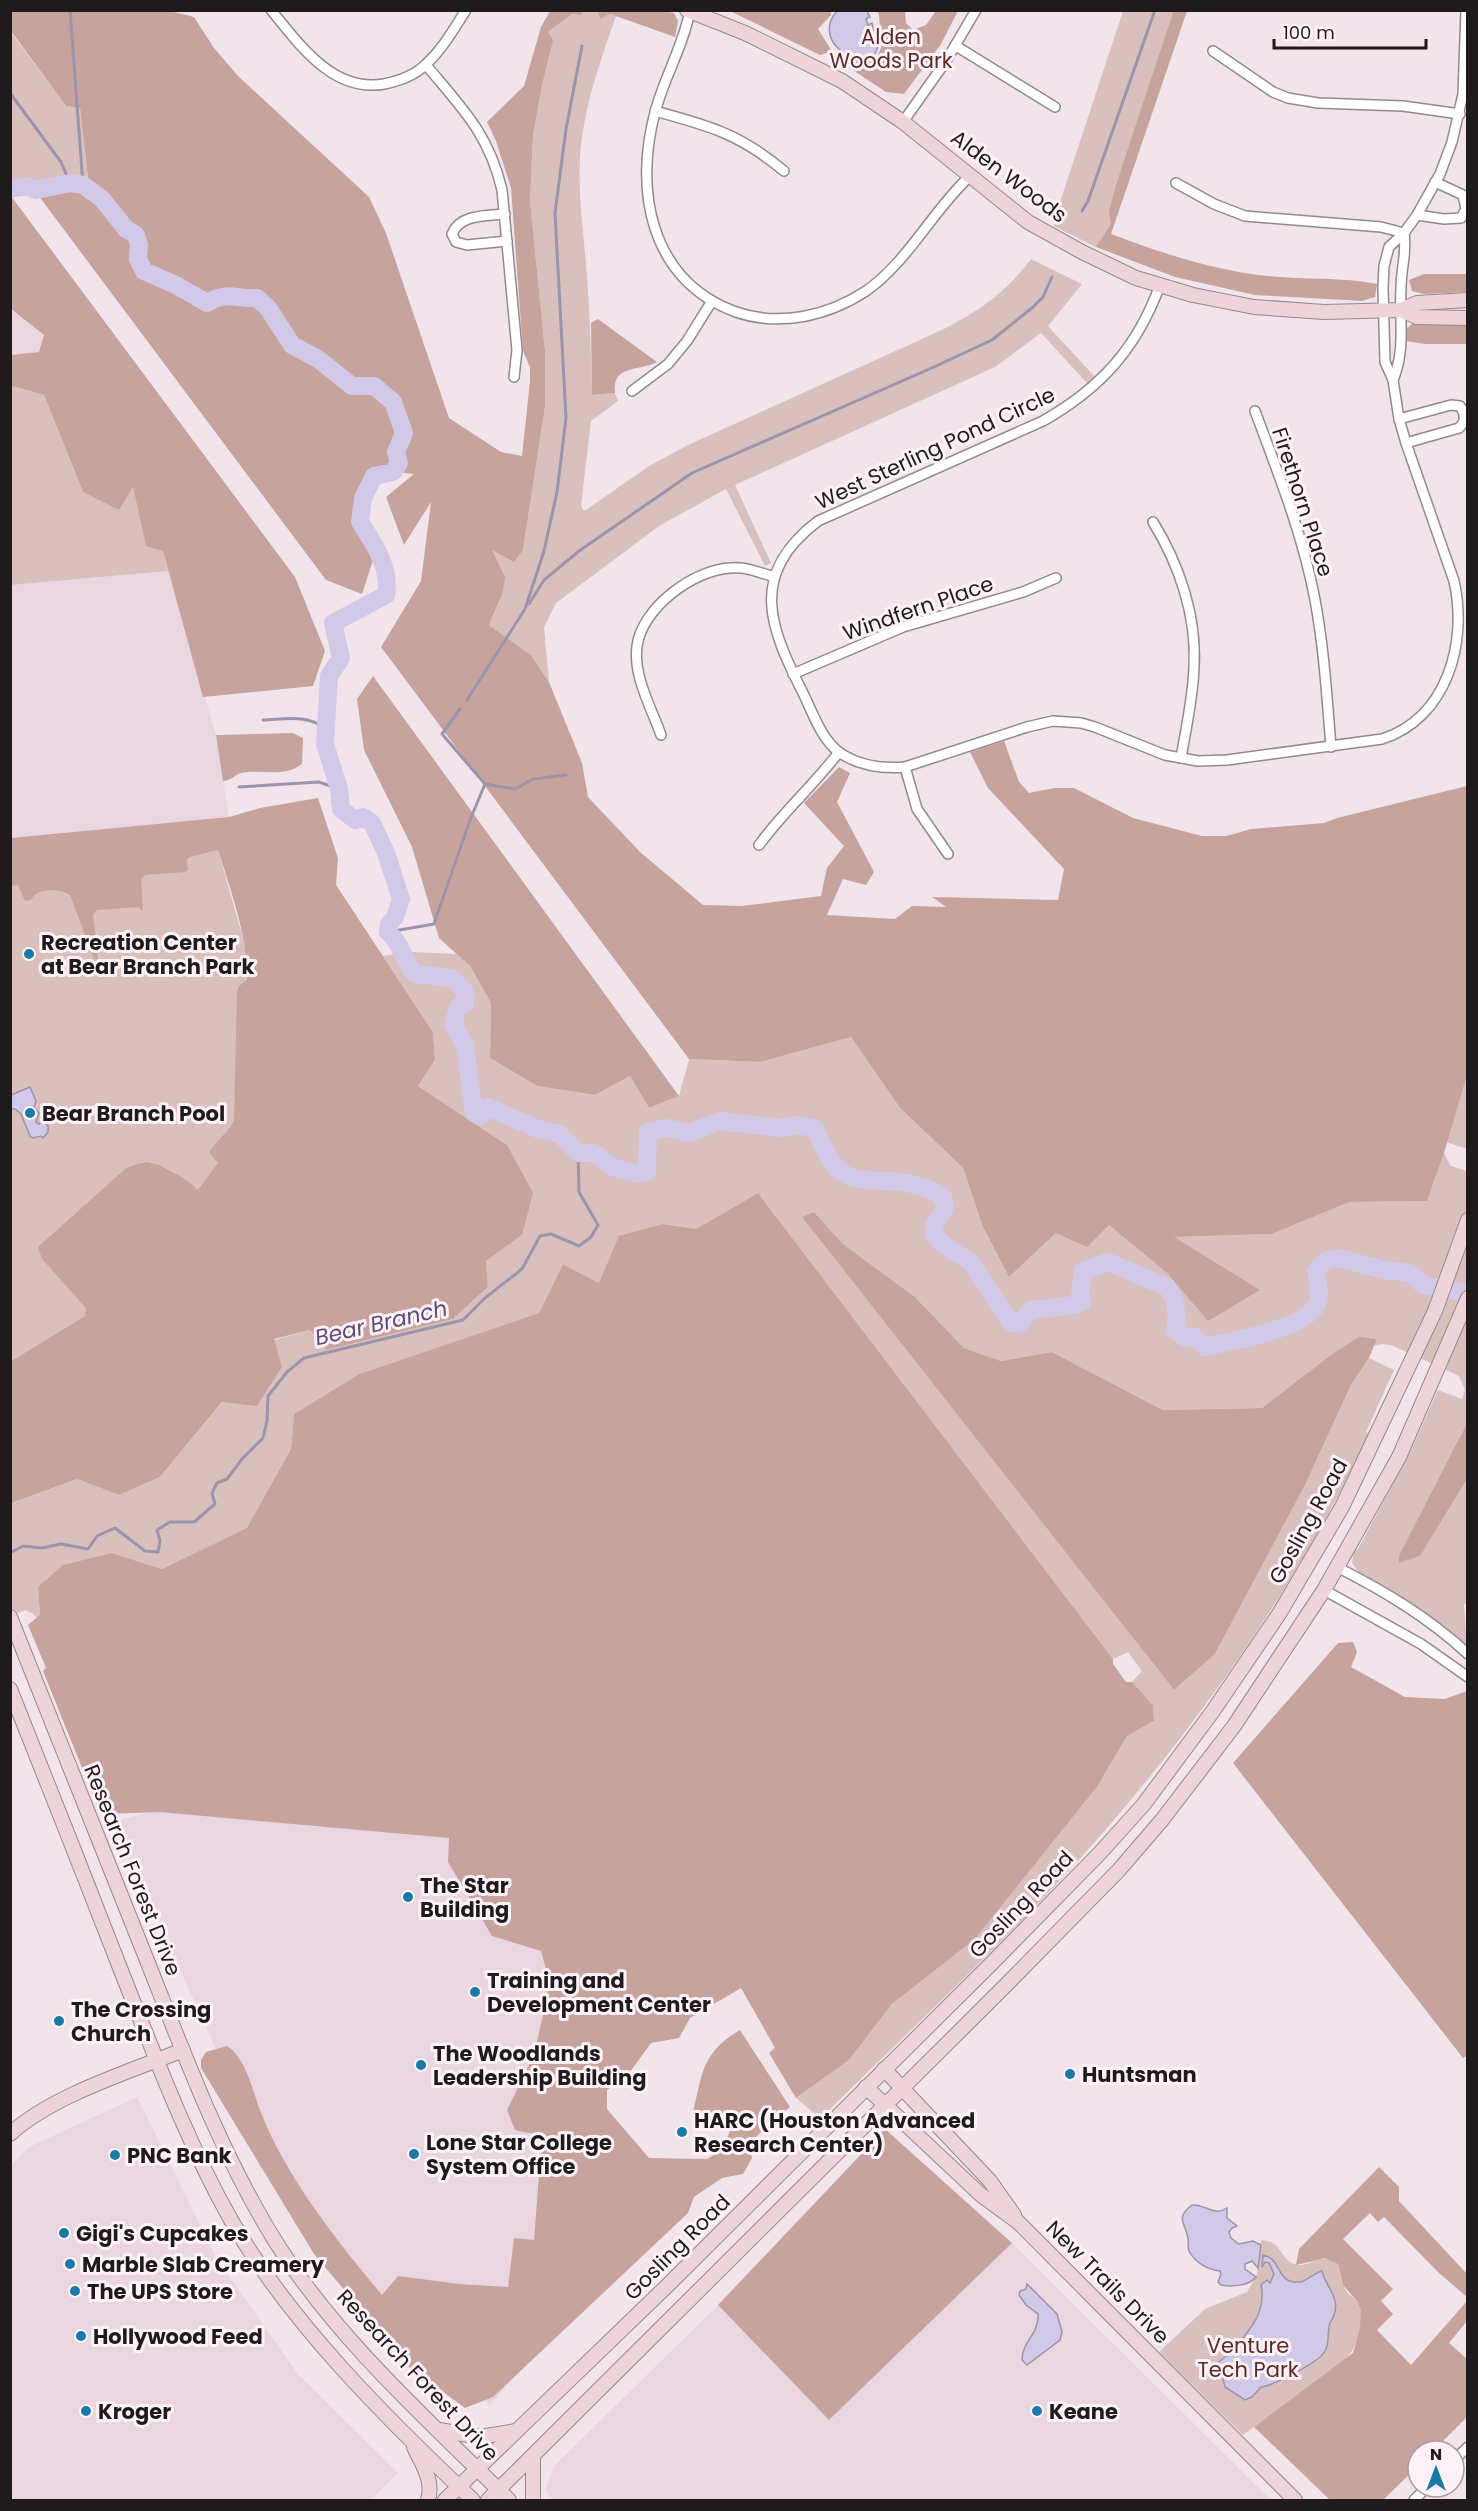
<svg xmlns="http://www.w3.org/2000/svg" width="1478" height="2511" font-family="Poppins,sans-serif">
  <rect width="100%" height="100%" fill="#f1e5eb"/>
  <g fill="#e9d6e0">
    <path d="M10,309L44,335L39,352L11,355Z"/>
    <path d="M168,571L216,735L229,817L11,838V585Z"/>
    <path d="M160,1809L452,1836L575,1951L549,2339L490,2405L389,2322L236,2093L113,1822Z"/>
    <path d="M137,2097L217,2259L298,2374L398,2473L370,2500H11V2166L29,2147Z"/>
    <path d="M1012,2243L1271,2500H553L545,2490L554,2466L718,2305L829,2420Z"/>
  </g>
  <g fill="#d9c0bd">
    <path d="M583,11H598L600,19L610,14L616,16C600,62 583,109 580,158C578,197 584,237 587,276C590,316 591,355 592,395L615,393L618,401L591,421L581,506L583,510H586L649,466L688,445L944,329C981,310 1006,292 1031,259L1082,284L1048,326L1095,377L1087,383L1041,333L995,367L735,485L771,563L765,566L726,489L659,526L556,603L544,627L549,682L531,655L489,625L503,592L491,549L523,550L545,407V351L530,201L533,136L548,32L572,14L580,15Z"/>
    <path d="M1123,11H1176L1112,226L1096,247L1054,226L1059,205Z"/>
    <path d="M10,31L66,106L80,108L88,178L11,190Z"/>
    <path d="M10,386L44,395L83,492L133,486L146,545L163,550L168,571L11,585Z"/>
    <path d="M218,850L241,931L248,963L257,1129L85,1316L11,1361V868Z"/>
    <path d="M413,952L457,954L470,966L491,1003L490,1058L537,1086L595,1095L630,1076L649,1108L679,1096L689,1059L760,1062L851,1037L900,1108L963,1168L983,1227L1009,1277L1056,1233L1109,1225L1167,1273L1208,1320L1173,1237L1272,1234L1348,1202L1427,1201L1444,1153L1451,1166L1467,1171V1423L1459,1438L1420,1555L1467,1479L1468,1600L1464,1605L1467,1647L1411,1602L1359,1572L1352,1563L1354,1550L1358,1549L1413,1446L1438,1390L1462,1399L1465,1390L1459,1376L1391,1345L1382,1344L1374,1346L1377,1339L1332,1354L1262,1408L1163,1410L1052,1352L1001,1361L964,1348L915,1297L843,1244L814,1212L803,1217L1174,1690L1215,1654L1305,1485L1351,1385L1369,1358L1394,1370L1366,1432L1370,1434C1350,1473 1330,1513 1308,1550C1254,1641 1192,1727 1124,1808C1034,1916 927,2013 827,2112L816,2115L796,2098L849,2060L892,2004L975,1939L1097,1787L1127,1736L1154,1721L1153,1705L1132,1682L1142,1671L1128,1652L1113,1659L758,1193L696,1229L663,1224L599,1283L563,1264L539,1313L359,1374L294,1414L291,1449L247,1529L162,1569L112,1553L38,1587L40,1616L37,1618L32,1613L25,1610L11,1616L10,1502L13,1503L77,1479L119,1495L160,1477L274,1340L310,1330L326,1350L453,1319L488,1287L486,1261L522,1235L507,1145L418,1086L435,1060L433,1032L383,956L395,954L397,959L405,956V954Z"/>
    <path d="M1467,1075V1149L1446,1142Z"/>
    <path d="M1261,2240C1282,2241 1279,2258 1294,2264C1309,2270 1320,2249 1338,2264C1340,2274 1341,2283 1347,2292C1351,2297 1358,2300 1360,2306C1366,2323 1356,2349 1345,2360L1243,2435L1159,2352L1205,2309L1247,2292L1257,2274Z"/>
  </g>
  <g fill="#c7a39e">
    <path d="M166,10L194,17L214,48L238,76L369,197L386,233L449,418L501,452L522,456L530,381V367L523,351L511,188L496,141L487,122L524,86L541,27L550,11H583L581,15L572,14L548,32L553,40L541,89L533,136L530,201L545,351V407L523,550L514,562L492,550L505,577L503,592L489,625L531,655L549,682L582,763L588,797L640,852L703,905L741,906L821,896L827,868L844,846L804,803L839,767L850,773L837,802L874,872L866,885L843,879L827,915L895,919L912,906L946,907L932,897L1058,900L1064,869L988,788L970,752L1004,741L1019,782L1029,793L1054,788H1074L1133,818L1202,836H1226L1251,829L1324,823L1337,818L1467,786V1075L1444,1153L1427,1201L1349,1202L1272,1234L1174,1237L1260,1290L1208,1321L1167,1273L1109,1225L1087,1247L1056,1233L1009,1277L983,1227L963,1168L900,1108L851,1037L760,1062L689,1059L381,647L421,581L431,502L404,545L386,497L414,474L371,469L357,506L374,557L362,594L326,580L32,187L88,178L80,108L66,106L11,31V11Z"/>
    <path d="M1174,10L1187,11L1111,234C1161,253 1213,270 1267,276C1303,280 1342,277 1377,284L1375,297L1362,301L1255,295L1175,277L1096,247L1111,224L1109,212L1116,185Z"/>
    <path d="M598,11H665L674,13L678,21L675,37L610,14L600,19Z"/>
    <path d="M730,11H831V15L818,29L830,48V52L820,55Z"/>
    <path d="M876,11H905L906,23L913,30L926,25L936,11H958L941,44L904,94L886,92L839,61V58L844,55L861,62L877,57L881,48L879,14Z"/>
    <path d="M11,196L295,577L325,651L313,686L203,697L163,551L146,546L133,487L119,510L83,492L44,395L11,386V355L39,352L44,335L11,309Z"/>
    <path d="M1424,274H1467V292L1424,294L1412,291L1409,280Z"/>
    <path d="M598,319L657,362C638,372 612,364 615,393L592,395L591,323Z"/>
    <path d="M1414,322H1467V344H1425L1406,341V329Z"/>
    <path d="M373,676L679,1096L649,1108L630,1076L595,1095L537,1086L490,1058L491,1003L470,966L439,938L412,847L364,750L357,699Z"/>
    <path d="M293,733L303,738L302,764C284,778 262,769 241,773C234,775 231,781 223,781L216,735Z"/>
    <path d="M318,798L338,858L336,885L433,1032L435,1060L418,1086L507,1145L533,1193L522,1235L486,1261L488,1287L453,1319L326,1350L310,1330L274,1339L282,1367L257,1406L222,1402L160,1477L119,1495L77,1479L12,1503L10,1502L11,1361L85,1316L86,1308L42,1259L38,1247L125,1169L134,1165L147,1162L159,1165L182,1177L198,1190L218,1163L209,1152C215,1143 231,1129 234,1120L237,991L239,986L247,980C248,937 231,891 218,850L190,857L187,860L188,870L185,872L145,875L141,880L143,911L138,907L97,910L93,915L98,959H94L70,895C59,889 37,887 31,900L25,901L18,885L11,886V838L229,817L260,808Z"/>
    <path d="M758,1193L1113,1659V1664L1126,1682H1132L1153,1705L1154,1721L1127,1736L1097,1787L975,1939L892,2004L849,2060L796,2098L769,2053L775,2048L741,1988L690,2018L679,2038L651,2043L627,2076L607,2090V2109L649,2158L707,2159L722,2150L730,2131L720,2112L693,2113C702,2074 702,2052 740,2030L790,2107L749,2143L752,2158L743,2174L722,2178L694,2197L688,2213L493,2397L465,2408L409,2367L314,2254L201,2068V2060L206,2052L227,2046C246,2058 252,2089 260,2110C285,2176 337,2241 382,2295L398,2276L459,2284L508,2287L514,2238L534,2240L542,2136L515,2130L507,2110L534,2055L550,1984L541,1951L492,1936L448,1862L449,1838L160,1812L106,1814L97,1805L43,1671L46,1668L28,1625L40,1615L38,1587L63,1565L112,1553L162,1569L247,1528L291,1449L294,1414L359,1374L539,1313L563,1264L599,1283L619,1236L663,1224L696,1229Z"/>
    <path d="M814,1212L843,1244L915,1297L964,1348L1001,1361L1052,1352L1163,1410L1262,1408L1332,1354L1359,1337L1377,1339L1369,1358L1351,1385L1305,1485L1215,1654L1174,1690L802,1217Z"/>
    <path d="M1467,1423V1479L1420,1556L1399,1563V1556Z"/>
    <path d="M1353,1642L1357,1652L1351,1667L1405,1697L1445,1699L1467,1691L1468,2055L1463,2058L1233,1763L1338,1643Z"/>
    <path d="M885,2129L1012,2243L829,2420L718,2305Z"/>
    <path d="M1379,2167L1399,2187V2201L1467,2274V2297L1439,2273L1384,2217L1378,2222L1370,2213L1343,2239L1393,2289L1381,2301L1393,2314L1377,2330L1411,2365L1467,2301V2321L1449,2343L1467,2359V2417L1433,2451H1418V2466L1383,2500H1330L1254,2427L1353,2353L1360,2328L1361,2310L1357,2301L1343,2285L1338,2264L1325,2258L1296,2265L1299,2249Z"/>
  </g>
  <g fill="#d2c8e7" stroke="#9c94aa" stroke-width="1.5">
    <path d="M837,11H867L870,17L866,19L868,25L872,23L878,47L874,56C847,67 814,36 837,11Z"/>
    <path d="M30,1087L36,1101L34,1107L39,1113L36,1122L39,1124L43,1121L48,1126V1132L43,1138L41,1136L33,1138L30,1136L21,1114L15,1109H11V1095Z"/>
    <path d="M1192,2205C1206,2204 1214,2217 1227,2208V2218L1237,2226L1232,2228L1229,2232L1231,2238L1239,2244L1253,2241L1261,2245L1258,2268L1252,2261L1245,2264V2269L1256,2277C1249,2286 1232,2287 1221,2285L1218,2282L1221,2274L1220,2271C1209,2270 1195,2263 1189,2251C1187,2247 1189,2242 1188,2238C1185,2222 1175,2218 1192,2205Z"/>
    <path d="M1263,2255C1283,2259 1275,2284 1300,2282C1307,2281 1314,2273 1322,2271C1324,2282 1333,2290 1335,2301C1337,2310 1334,2316 1330,2323C1327,2331 1330,2342 1325,2351C1320,2362 1272,2386 1261,2387L1252,2397L1245,2400L1225,2387L1219,2362C1223,2358 1227,2356 1231,2352C1247,2333 1267,2314 1261,2285L1267,2280L1270,2283L1274,2274L1269,2263L1265,2262L1262,2267Z"/>
    <path d="M1027,2284L1057,2314L1062,2332L1060,2340L1027,2365L1022,2360C1022,2341 1039,2335 1038,2314L1026,2305L1019,2295L1020,2291L1026,2289Z"/>
  </g>
  <g fill="none" stroke-linecap="round" stroke-linejoin="round">
    <g stroke="#9c94aa" stroke-width="3">
      <path d="M70,10L83,185"/>
      <path d="M10,93L61,162L70,183"/>
      <path d="M1082,211L1088,201L1155,10"/>
      <path d="M529,604L544,580L579,551L692,473L934,367L992,340L1033,307L1043,297L1052,277"/>
      <path d="M467,700L525,609L544,551L557,492L566,418L555,213L566,129L582,46"/>
      <path d="M263,720C286,719 307,714 326,729"/>
      <path d="M485,784L515,789L533,779L566,775"/>
      <path d="M239,787L319,782L339,789"/>
      <path d="M388,932L434,924L470,820L485,784L442,734L460,709"/>
      <path d="M10,1553L23,1546L42,1548L61,1544L88,1549L97,1536L115,1528L145,1551L158,1552L160,1541L157,1530L170,1522H194L215,1504L212,1493L217,1483L227,1479L242,1459L263,1438L267,1421L268,1396L287,1372L304,1358L463,1320L485,1298L522,1269L540,1236L551,1234L579,1246L591,1237L598,1225L579,1192L578,1153"/>
    </g>
    <path stroke="#d2c8e7" stroke-width="18" d="M10,189L27,186L36,190L70,183L83,185L102,199L126,229L136,235L139,245L138,259L144,271L176,285L207,303C227,291 235,299 257,298L268,308L292,345L318,359L352,386H374L393,402L404,433L396,452L399,463L393,472L374,476L363,498L360,522C374,544 391,568 386,595L333,623L341,658L329,676L325,744L339,789L341,809L355,820L363,817L372,823L386,853L401,899L395,917L389,924L388,932C402,944 403,960 415,974L452,978L465,992V1004L458,1008L453,1024L465,1045L474,1113L481,1116L488,1107L538,1129L559,1134L578,1153H594L613,1167L638,1174L647,1172L648,1132L667,1128L689,1133L720,1121L781,1128L800,1125L815,1129C822,1143 827,1158 838,1169C854,1185 879,1179 900,1182C916,1184 930,1188 943,1197L945,1209L935,1224L933,1234L945,1246L972,1263L1010,1322L1019,1324L1031,1310L1074,1305L1082,1302L1080,1293L1083,1271L1108,1262L1167,1287C1176,1297 1178,1316 1175,1330L1186,1338L1195,1337L1205,1347C1230,1341 1307,1329 1317,1304C1321,1295 1317,1281 1316,1271L1325,1261L1338,1258L1384,1270L1410,1273L1423,1285L1468,1293"/>
    <defs>
      <g id="street">
        <path d="M271,10C300,45 333,93 384,84C399,81 414,76 425,65C442,50 454,29 466,10"/>
        <path d="M690,10C684,44 665,76 656,109C633,189 650,281 736,312C780,327 828,316 866,291C907,263 933,210 970,176"/>
        <path d="M956,46L1055,107"/>
        <path d="M1213,51L1273,92L1288,98L1318,103L1403,106L1460,114"/>
        <path d="M426,65C462,108 489,134 502,190L517,350L514,377"/>
        <path d="M655,111C710,126 740,134 784,171"/>
        <path d="M903,122L946,61L976,10"/>
        <path d="M1176,183L1214,204L1245,216L1381,227L1404,233"/>
        <path d="M505,214C486,216 460,214 452,234L456,242L467,245L507,241"/>
        <path d="M1417,215L1444,219L1461,218L1466,209L1463,195L1435,182"/>
        <path d="M1160,285C1137,348 1101,388 1043,421L818,521C747,575 770,628 804,695C813,714 822,740 840,753C860,766 882,769 905,767L1027,727L1053,721L1081,723L1095,727L1165,755L1198,761L1227,760L1382,739C1447,718 1468,643 1454,581L1406,443L1399,419L1393,380L1385,362L1383,288L1384,266L1389,247L1404,233L1417,215L1440,174L1452,142L1463,94L1466,10"/>
        <path d="M1393,380C1406,349 1399,320 1401,288C1401,268 1407,254 1404,233"/>
        <path d="M632,391L668,364L687,341L712,301"/>
        <path d="M1255,411C1278,473 1303,535 1315,600C1324,648 1327,698 1331,747"/>
        <path d="M1399,419L1451,405L1460,406L1464,413V422L1459,428L1406,443"/>
        <path d="M1153,522C1179,564 1197,616 1194,667C1193,698 1186,728 1181,758"/>
        <path d="M793,674L903,627L1023,592L1056,578"/>
        <path d="M661,735C651,707 633,676 637,646C642,608 693,570 730,568C745,566 760,573 775,577"/>
        <path d="M905,767L917,809L948,854"/>
        <path d="M759,845C783,812 814,785 839,752"/>
        <path d="M1337,1567C1384,1591 1428,1617 1468,1654"/>
        <path d="M1324,1590L1421,1644L1468,1677"/>
        <path d="M1454,2460L1468,2447"/>
        <path d="M1414,2500L1427,2487"/>
      </g>
      <g id="secondary">
        <path d="M687,10L745,33L842,81L903,122L1028,222L1082,252L1136,278L1193,295L1254,307L1324,312L1401,310L1417,303L1468,300"/>
        <path d="M1401,310L1417,317L1468,318"/>
        <path d="M10,1617C56,1732 102,1848 148,1963C186,2059 222,2156 277,2244C339,2341 428,2420 509,2500"/>
        <path d="M10,1689C48,1784 85,1878 122,1973C155,2056 187,2142 231,2220C290,2323 387,2419 473,2500"/>
        <path d="M884,2069L990,2181L1014,2215"/>
        <path d="M866,2087L981,2195L1018,2222L1295,2500"/>
        <path d="M10,2134C53,2095 129,2072 183,2050"/>
        <path d="M439,2430L480,2437L516,2431"/>
        <path d="M414,2447C422,2464 434,2481 428,2500"/>
        <path d="M445,2500L668,2285L990,1965L1100,1853L1144,1804L1213,1711L1279,1614L1342,1507L1435,1311L1468,1220"/>
        <path d="M488,2500L1008,1983L1119,1870L1162,1820L1234,1726L1324,1590L1399,1457L1468,1298"/>
        <path d="M533,2500V2456"/>
      </g>
    </defs>
    <use href="#street" stroke="#94898f" stroke-width="12"/>
    <use href="#secondary" stroke="#94898f" stroke-width="16"/>
    <use href="#street" stroke="#fff" stroke-width="9"/>
    <use href="#secondary" stroke="#eed3d9" stroke-width="14"/>
  </g>
  <g fill="#1a7aa7" stroke="#fef2f8" stroke-width="2">
    <circle cx="29" cy="954" r="6"/>
    <circle cx="30" cy="1113" r="6"/>
    <circle cx="408" cy="1897" r="6"/>
    <circle cx="475" cy="1992" r="6"/>
    <circle cx="59" cy="2021" r="6"/>
    <circle cx="421" cy="2065" r="6"/>
    <circle cx="1070" cy="2074" r="6"/>
    <circle cx="682" cy="2132" r="6"/>
    <circle cx="414" cy="2154" r="6"/>
    <circle cx="115" cy="2155" r="6"/>
    <circle cx="64" cy="2233" r="6"/>
    <circle cx="70" cy="2264" r="6"/>
    <circle cx="75" cy="2291" r="6"/>
    <circle cx="81" cy="2336" r="6"/>
    <circle cx="86" cy="2411" r="6"/>
    <circle cx="1037" cy="2411" r="6"/>
  </g>
  <g text-anchor="middle" dominant-baseline="central" stroke-width="6" stroke-linejoin="round" paint-order="stroke">
    <g font-size="21" fill="#5c2b25" stroke="#fef2f8">
      <text x="891" y="36">Alden<tspan x="891" dy="24">Woods Park</tspan></text>
      <text x="1248" y="2345">Venture<tspan x="1248" dy="24">Tech Park</tspan></text>
    </g>
    <g font-size="21" fill="#1f1b1d" stroke="#fef2f8">
      <text transform="translate(1009 176) rotate(37)">Alden Woods</text>
      <text transform="translate(935 448) rotate(-25)">West Sterling Pond Circle</text>
      <text transform="translate(1303 502) rotate(72)">Firethorn Place</text>
      <text transform="translate(918 608) rotate(-19)">Windfern Place</text>
      <text transform="translate(1308 1521) rotate(-61)">Gosling Road</text>
      <text transform="translate(133 1870) rotate(68)">Research Forest Drive</text>
      <text transform="translate(1021 1904) rotate(-46)">Gosling Road</text>
      <text transform="translate(677 2247) rotate(-45)">Gosling Road</text>
      <text transform="translate(1108 2282) rotate(45)">New Trails Drive</text>
      <text transform="translate(418 2375) rotate(47)">Research Forest Drive</text>
    </g>
    <g font-size="21" font-weight="bold" fill="#1f1b1d" stroke="#fef2f8" text-anchor="start">
      <text x="41" y="942">Recreation Center<tspan x="41" dy="24">at Bear Branch Park</tspan></text>
      <text x="42" y="1113">Bear Branch Pool</text>
      <text x="420" y="1885">The Star<tspan x="420" dy="24">Building</tspan></text>
      <text x="487" y="1980">Training and<tspan x="487" dy="24">Development Center</tspan></text>
      <text x="71" y="2009">The Crossing<tspan x="71" dy="24">Church</tspan></text>
      <text x="433" y="2053">The Woodlands<tspan x="433" dy="24">Leadership Building</tspan></text>
      <text x="1082" y="2074">Huntsman</text>
      <text x="694" y="2120">HARC (Houston Advanced<tspan x="694" dy="24">Research Center)</tspan></text>
      <text x="426" y="2142">Lone Star College<tspan x="426" dy="24">System Office</tspan></text>
      <text x="127" y="2155">PNC Bank</text>
      <text x="76" y="2233">Gigi's Cupcakes</text>
      <text x="82" y="2264">Marble Slab Creamery</text>
      <text x="87" y="2291">The UPS Store</text>
      <text x="93" y="2336">Hollywood Feed</text>
      <text x="98" y="2411">Kroger</text>
      <text x="1049" y="2411">Keane</text>
    </g>
    <g font-size="22" font-style="italic" fill="#5c4c78" stroke="#fef2f8">
      <text transform="translate(381 1323) rotate(-13)">Bear Branch</text>
    </g>
  </g>
  <rect width="1478" height="2511" fill="none" stroke="#1f1b1d" stroke-width="24"/>
  <g transform="translate(1436 2469)"><circle r="28" fill="#fef2f8" stroke="#a59ca0" stroke-width="1.5"/>
  <path d="M0-4.5L10 22L0 15L-10 22Z" fill="#1a7aa7"/>
  <text y="-9" font-size="16" font-weight="bold" text-anchor="middle" fill="#1f1b1d">N</text>
  </g>
  <path d="M1274 39v9h152v-9" fill="none" stroke="#1f1b1d" stroke-width="3"/>
  <text x="1283" y="39" font-size="18" fill="#1f1b1d" stroke="#fef2f8" stroke-width="4.5" paint-order="stroke">100 m</text>
</svg>
